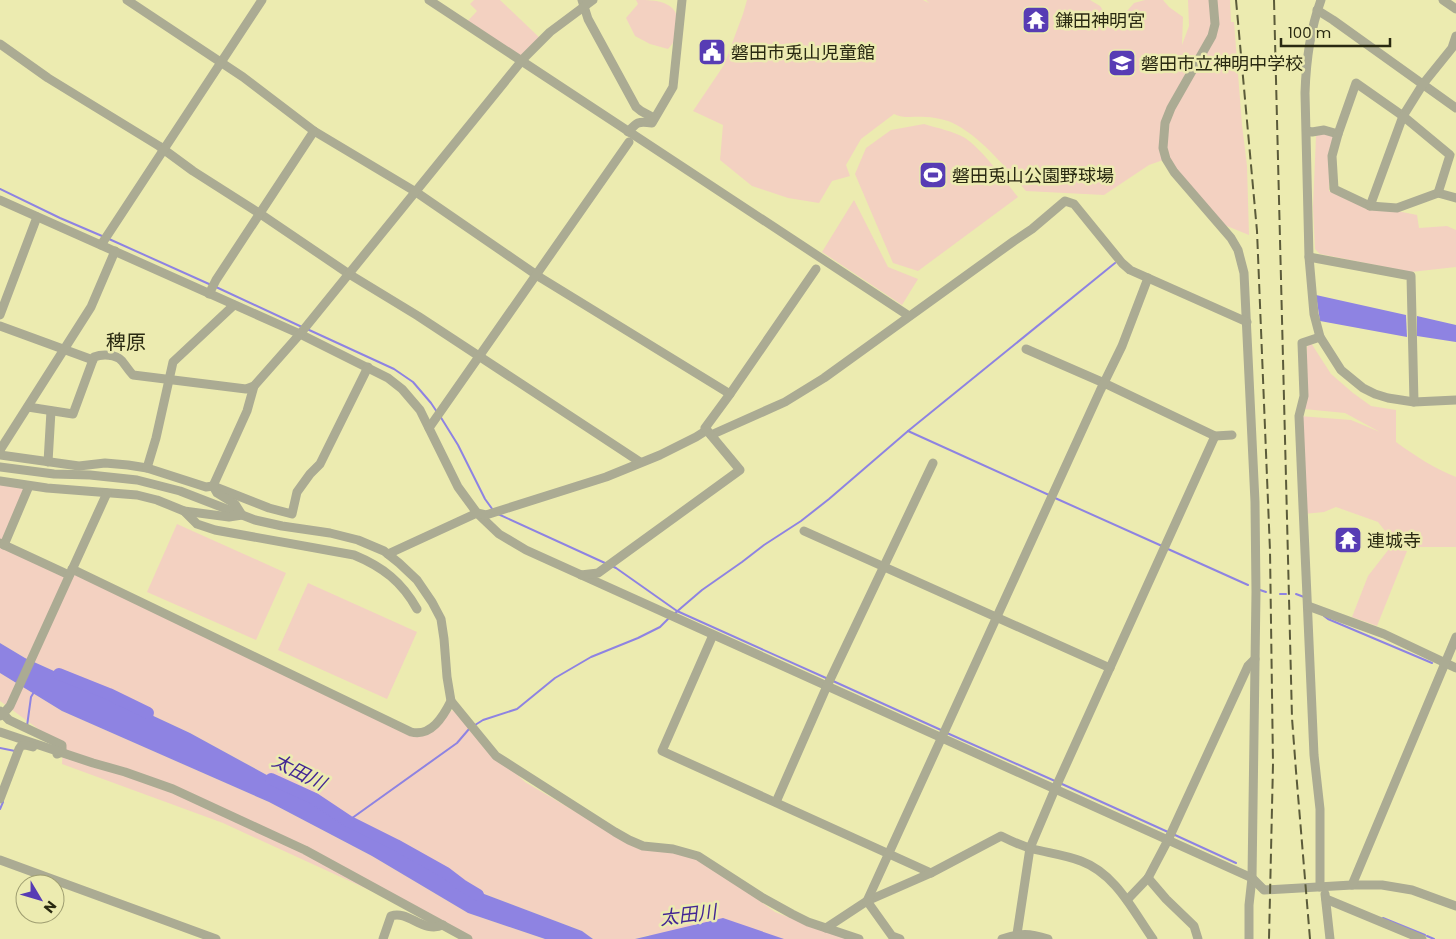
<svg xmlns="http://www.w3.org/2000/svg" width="1456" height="939" font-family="Poppins,'Noto Sans JP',sans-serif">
  <rect width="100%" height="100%" fill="#ecebb0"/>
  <g fill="#f3d1c1">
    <path d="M474,0H500L542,40L524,58L465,24L477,11L470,4Z"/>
    <path d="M636,0C652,0 672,0 677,16C679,23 678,31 678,37L668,49L650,44L635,36L626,18L638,4Z"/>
    <path d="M747,0H923L929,3L926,0H1090L1100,6L1114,26L1134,3L1145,0H1163L1169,7L1183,17L1182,45L1189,26L1188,0H1230L1231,22H1234L1242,125L1247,166L1249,235L1217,222L1166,159L1149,165L1104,195L1026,191C1006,168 977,132 948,121C941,119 932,117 925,117C914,116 904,119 894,114L861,139L846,165L850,176L832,181L819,203L788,198L752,186L720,160L723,125L693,111L724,65L743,14Z"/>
    <path d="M924,124C937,128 953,131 965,138C983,150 1004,180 1018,197L918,271L893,263L855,174L866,148L891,130Z"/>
    <path d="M1326,133L1334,137L1329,154V191L1370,210L1397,211L1417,215L1419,228L1447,226L1456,230V267L1411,272L1320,254L1315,249L1313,207L1316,136Z"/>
    <path d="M854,200L888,267L918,279L902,305L822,252Z"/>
    <path d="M1311,343L1331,374L1353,393L1371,406L1396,410V442C1415,456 1434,468 1456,477V547H1398L1378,522L1336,507L1324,512L1303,514L1299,416L1351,420L1380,432L1345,413L1304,409L1306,397L1307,347Z"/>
    <path d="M0,485L29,486L5,544L155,609L417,734L456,708L488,747L525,782L639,849L698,856L775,912L846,939H649V935L635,939H593L582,931L463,886L329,809L190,733L132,706L25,658L0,643Z"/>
    <path d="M177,524L286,573L256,640L147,592Z"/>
    <path d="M1389,549L1407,551L1377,626L1352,617L1368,576Z"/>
    <path d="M308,583L417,632L387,699L278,650Z"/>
    <path d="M0,673L62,711L269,802L372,856L468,913L545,939H468L428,917L223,823L62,764L63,747L0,701Z"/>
  </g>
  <g fill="#8e83e2">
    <path d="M1316,295L1406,315L1407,337L1320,321Z"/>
    <path d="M1417,316L1456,325V342L1417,336Z"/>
    <path d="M0,643L25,658L132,706L190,733L329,809L463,886L582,931L593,939H545L468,913L372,856L269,802L62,711L0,673Z"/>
    <path d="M723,918L784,939H635Z"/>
  </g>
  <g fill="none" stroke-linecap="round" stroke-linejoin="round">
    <g stroke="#8e83e2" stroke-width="2">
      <path d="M0,189L60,218L102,236"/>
      <path d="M109,239L209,284"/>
      <path d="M216,287L302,327"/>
      <path d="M307,329L394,369L413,382L431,403L437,412"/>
      <path d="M440,416L458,445L485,499L493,510"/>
      <path d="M908,431L1049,495"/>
      <path d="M1055,498L1162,546"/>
      <path d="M498,514L605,563"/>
      <path d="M1168,549L1248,585"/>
      <path d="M612,566L616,568L677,611L826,678"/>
      <path d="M1260,590L1266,592"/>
      <path d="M1280,594H1286"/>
      <path d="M1296,594L1304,597"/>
      <path d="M674,614L702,590L742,562L764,545L801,521L829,499L908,431L1115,263"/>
      <path d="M1324,616L1328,619L1432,663"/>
      <path d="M833,681L941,730"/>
      <path d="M475,725L483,720L517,709L555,678L591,657L638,638L660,627L668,619"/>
      <path d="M27,726L31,697L34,692"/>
      <path d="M947,733L1055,781"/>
      <path d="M0,748L15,751"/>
      <path d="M1062,784L1168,832"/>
      <path d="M0,809L3,802"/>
      <path d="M348,821L457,743L469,729"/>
      <path d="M1175,835L1236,863"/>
      <path d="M1383,918L1425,935"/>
      <path d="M1427,936L1434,939"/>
    </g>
    <g stroke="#8e83e2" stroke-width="12">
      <path d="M59,674L109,694L148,713"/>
      <path d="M271,779L315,799L348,821L396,845L446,873L463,886L478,895"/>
    </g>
    <g stroke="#abab93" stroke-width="9">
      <path d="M127,0L243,77L314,131L416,192L541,278L730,394"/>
      <path d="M429,0L909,316"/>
      <path d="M582,0L588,19L636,107L641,111L654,118"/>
      <path d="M1213,0L1215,24L1212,36L1171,108L1165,123L1163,148L1166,159L1174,172L1231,238L1238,250L1244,273L1255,502L1256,592L1252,878L1249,905V939"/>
      <path d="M1321,0C1310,30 1306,61 1305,93L1309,257L1314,314L1320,337L1341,370L1363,388L1375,394L1388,398L1414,402L1456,400"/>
      <path d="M1443,0L1456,9"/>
      <path d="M1317,10L1333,20L1456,108"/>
      <path d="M0,44L48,78L159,146L193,171L259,213L349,274L418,316L640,462"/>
      <path d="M1307,131L1312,132L1324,130L1338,134L1356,83L1403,116L1423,84L1452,48L1456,36"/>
      <path d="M628,132C637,122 638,121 652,123L673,87L682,0"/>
      <path d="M1338,134L1332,156L1334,189L1370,206L1397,208L1438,193L1456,198"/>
      <path d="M0,200L300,334L388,378L402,389L420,410L458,487L477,513L499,534L526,550L1252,878L1264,890L1352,885H1382L1412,890L1456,906"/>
      <path d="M1370,206L1403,116L1450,155L1438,193"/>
      <path d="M101,245L262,0"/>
      <path d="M1309,257L1411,276L1414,402"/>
      <path d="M209,294L216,280L314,131"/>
      <path d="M0,315L37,217"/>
      <path d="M0,326L93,360"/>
      <path d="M1320,337L1302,343L1304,396L1299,416L1314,755L1320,809V887"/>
      <path d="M1026,349L1104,383L1215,436L1232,435"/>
      <path d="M28,407L73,414L94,357C102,354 116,354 122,361C126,366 129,371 133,375L246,389L254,386L300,334L524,58L550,32L593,0"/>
      <path d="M429,428L629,142"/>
      <path d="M711,435L785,402L824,378L1014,241L1032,229L1065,201L1074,204L1122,263L1130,270L1247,322"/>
      <path d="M0,450L91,307L115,251"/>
      <path d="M0,455L79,466L105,463L128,465L147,468L206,487L213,486L269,508L292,514L297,492L310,474L320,464L368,367"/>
      <path d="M48,462L51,411"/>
      <path d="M0,467L54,474L90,475L137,480L180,491L255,520L282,526L330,533L358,540L384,551L399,563L417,580L432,602L441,619L444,639L447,677L451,701C443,717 431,737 411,732L72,569"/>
      <path d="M147,468L156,438L173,362L234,305"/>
      <path d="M0,481L47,488L137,495L157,500L184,511L229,517L242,515L235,504L217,493L213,486L247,411L254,386"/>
      <path d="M184,511L197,524L215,530L354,555C383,567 402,582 417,609"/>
      <path d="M804,531L1110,668"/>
      <path d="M0,543L69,575"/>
      <path d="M4,545L29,486"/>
      <path d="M388,554L477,513L486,515L606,477L660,455L696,437L707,430"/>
      <path d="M581,575L598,573L740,470L705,428L730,394L816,269"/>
      <path d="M1308,606L1384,634L1456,668"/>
      <path d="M713,635L662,751L931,873"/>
      <path d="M451,701L496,756L615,832L629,840L643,846L673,849L698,856L763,898L792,914L808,922L859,939"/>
      <path d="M0,711L9,720L62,745V752L57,754"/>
      <path d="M0,716L3,714L10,706L107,493"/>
      <path d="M0,732L93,763L125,772L173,789L305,850L468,939"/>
      <path d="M0,799L19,749L21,746L25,745L33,747"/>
      <path d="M776,802L827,686L933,463"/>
      <path d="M0,860L216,939"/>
      <path d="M1148,878L1166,899L1194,926L1198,939"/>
      <path d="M1352,885L1456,637"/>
      <path d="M1325,894L1330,939"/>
      <path d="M1326,899L1422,939"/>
      <path d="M1127,900L1148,878L1168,840L1248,666L1255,659"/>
      <path d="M826,928L867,901L931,873L1001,836C1011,841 1022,846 1033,849C1049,853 1066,855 1081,861C1116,874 1133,911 1153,939"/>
      <path d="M1017,934L1030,848L1055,789L1215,436"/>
      <path d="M383,939L391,916C409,910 423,934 443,925"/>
      <path d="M900,939L892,936L867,901L1100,391L1122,346L1148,278"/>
      <path d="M1002,939C1021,933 1029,933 1048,939"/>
    </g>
    <g stroke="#5b5b3a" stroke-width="2" stroke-dasharray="10 5" stroke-linecap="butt">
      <path d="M1236,0L1257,231L1270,551L1273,764L1269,939"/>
      <path d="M1274,0L1292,718L1296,771L1310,939"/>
    </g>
  </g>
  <defs>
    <symbol id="temple-square" viewBox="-11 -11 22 22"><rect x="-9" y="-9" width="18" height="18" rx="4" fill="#573cb4" stroke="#ecebb0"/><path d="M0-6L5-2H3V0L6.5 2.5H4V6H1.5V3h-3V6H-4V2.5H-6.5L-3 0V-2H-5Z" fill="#fff"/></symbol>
    <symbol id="civic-square" viewBox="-11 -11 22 22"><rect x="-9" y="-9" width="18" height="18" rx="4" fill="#573cb4" stroke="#ecebb0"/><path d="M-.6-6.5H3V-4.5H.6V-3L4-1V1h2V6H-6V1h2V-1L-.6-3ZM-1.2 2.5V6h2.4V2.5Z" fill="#fff"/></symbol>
    <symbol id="school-square" viewBox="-11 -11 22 22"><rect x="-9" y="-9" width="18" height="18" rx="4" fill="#573cb4" stroke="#ecebb0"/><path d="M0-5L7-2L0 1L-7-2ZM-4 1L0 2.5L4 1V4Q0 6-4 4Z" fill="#fff"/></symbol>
    <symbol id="stadium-square" viewBox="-11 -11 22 22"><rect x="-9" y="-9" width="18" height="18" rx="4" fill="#573cb4" stroke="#ecebb0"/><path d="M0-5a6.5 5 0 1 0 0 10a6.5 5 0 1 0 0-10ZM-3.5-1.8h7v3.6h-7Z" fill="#fff"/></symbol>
  </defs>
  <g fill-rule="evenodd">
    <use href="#temple-square" x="1020" y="4" width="32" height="32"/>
    <use href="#civic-square" x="696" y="36" width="32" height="32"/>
    <use href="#school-square" x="1106" y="47" width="32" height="32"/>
    <use href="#stadium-square" x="917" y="159" width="32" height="32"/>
    <use href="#temple-square" x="1332" y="524" width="32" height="32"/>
  </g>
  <g text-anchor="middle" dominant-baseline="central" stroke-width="5" stroke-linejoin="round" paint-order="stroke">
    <g font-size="18" fill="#292911" stroke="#ecebb0" text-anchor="start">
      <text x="1055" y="20">鎌田神明宮</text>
      <text x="731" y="52">磐田市兎山児童館</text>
      <text x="1141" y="63">磐田市立神明中学校</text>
      <text x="952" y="175">磐田兎山公園野球場</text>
      <text x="1367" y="540">連城寺</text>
    </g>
    <g font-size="19" font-style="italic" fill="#422694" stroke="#ecebb0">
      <text transform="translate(299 772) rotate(27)">太田川</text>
      <text transform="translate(688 915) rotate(-7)">太田川</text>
    </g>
    <g font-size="20" fill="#292911" stroke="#ecebb0">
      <text x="126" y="342">稗原</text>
    </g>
  </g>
  <g transform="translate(40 899) rotate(128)"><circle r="24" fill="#ecebb0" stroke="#9e9d70"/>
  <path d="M0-4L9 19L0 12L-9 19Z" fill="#573cb4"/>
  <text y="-8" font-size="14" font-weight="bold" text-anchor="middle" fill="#292911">N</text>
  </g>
  <path d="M1281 38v8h109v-8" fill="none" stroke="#292911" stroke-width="2.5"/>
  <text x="1288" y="38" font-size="15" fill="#292911" stroke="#ecebb0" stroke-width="4" paint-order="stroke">100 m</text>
</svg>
